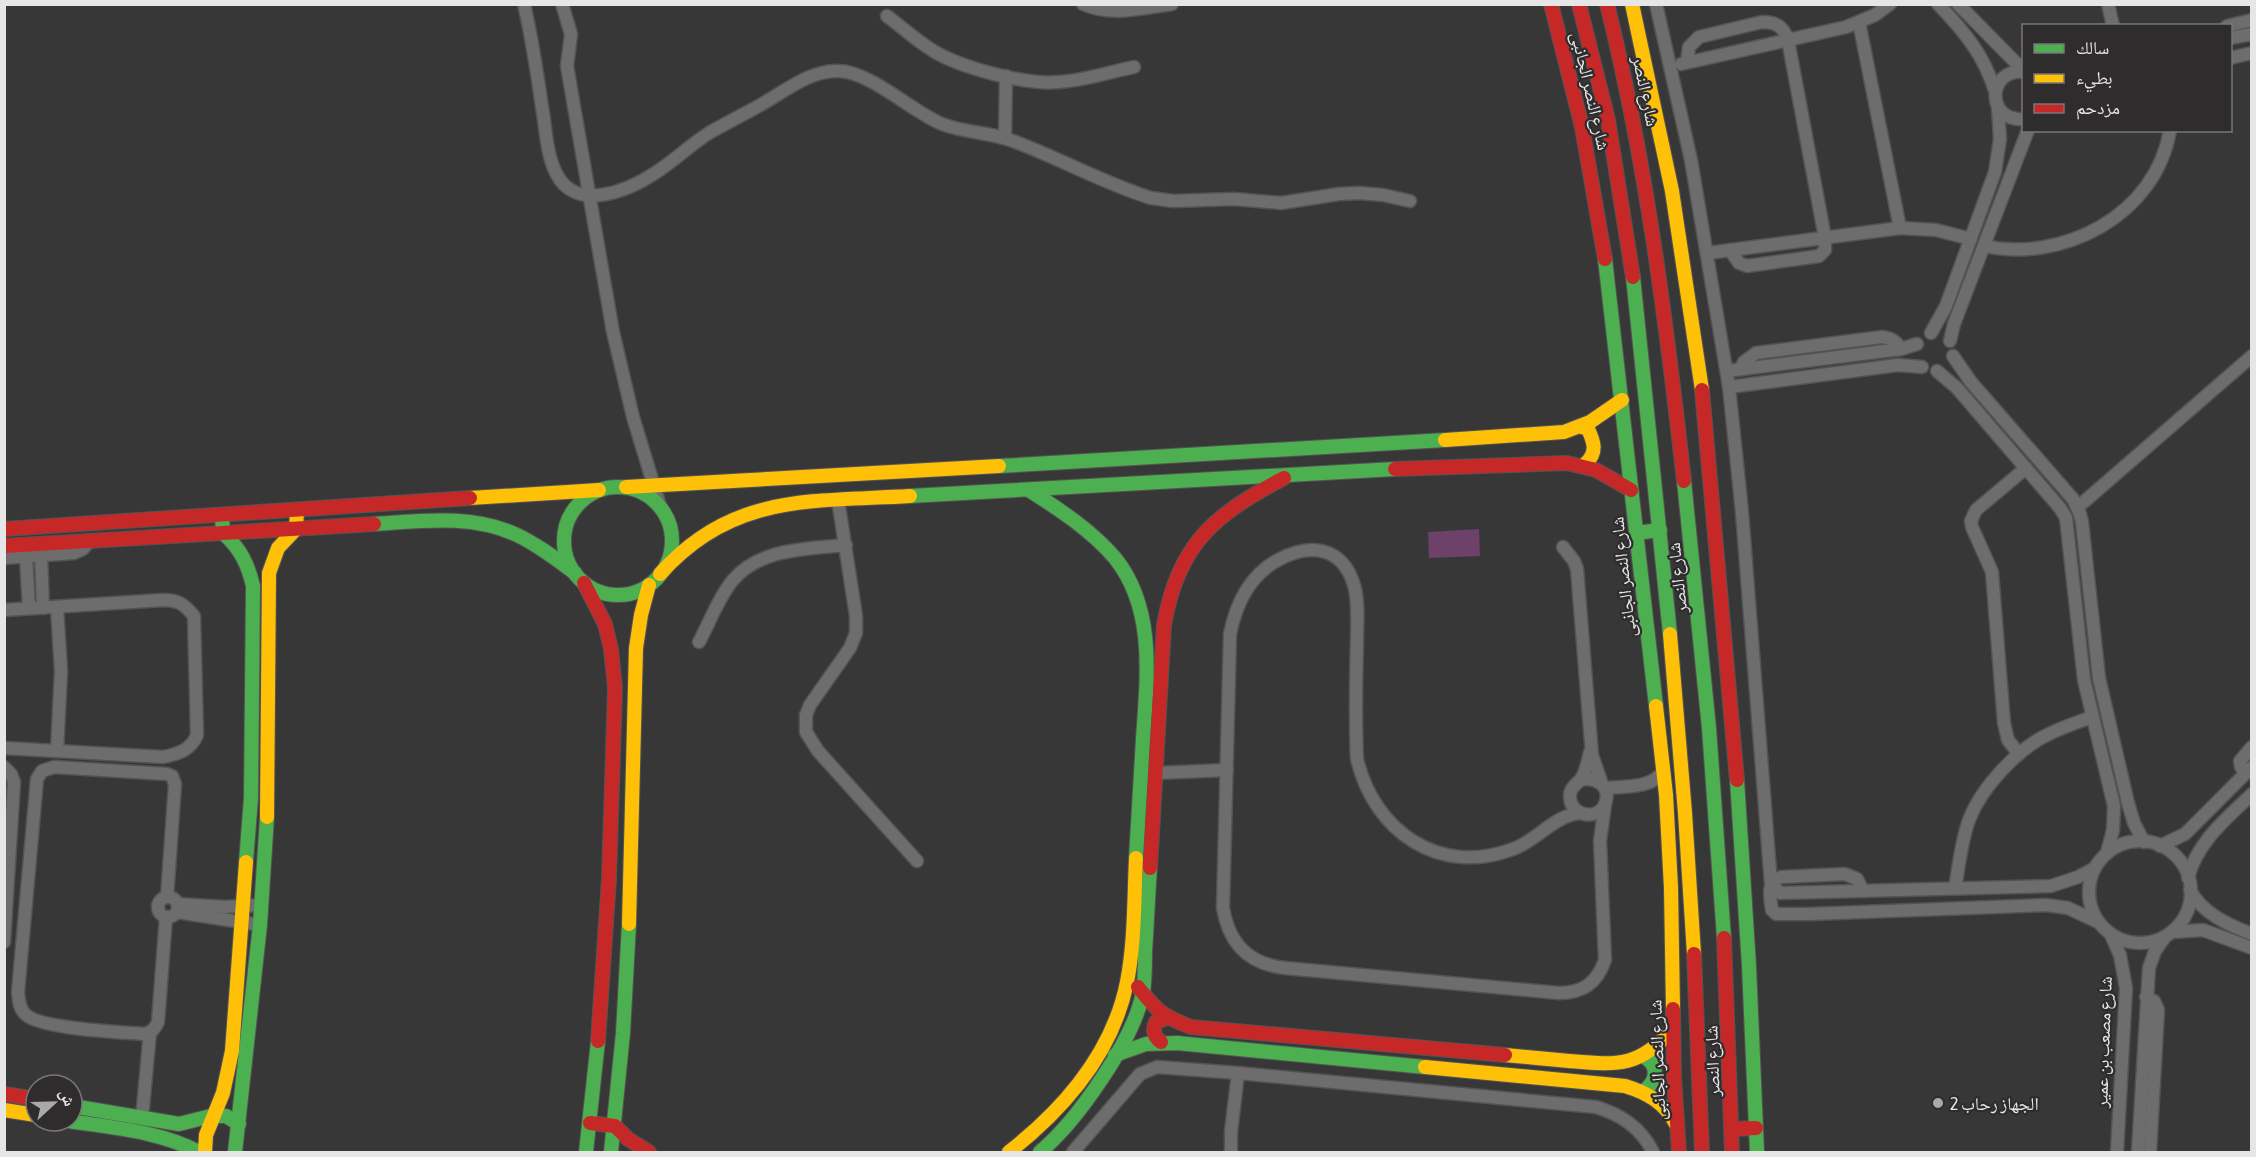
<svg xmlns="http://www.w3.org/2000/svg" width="2256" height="1157" font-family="'Asap Condensed','Noto Naskh Arabic',sans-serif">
  <rect width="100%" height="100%" fill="#383738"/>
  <path fill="#6d416a" d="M1479,529L1480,556L1429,558L1428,532Z"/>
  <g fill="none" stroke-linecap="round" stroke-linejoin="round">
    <defs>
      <g id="street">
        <path d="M524,4C532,38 537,72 542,107C546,128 546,153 556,173C575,213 628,191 655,173C674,161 690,145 709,133C724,124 739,117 753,109C779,96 809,69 839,71C871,72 911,111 942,124C965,133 990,132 1013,141C1059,158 1103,183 1151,198L1173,201L1234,199L1281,203L1339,194L1359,193L1383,195L1410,201"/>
        <path d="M562,4L571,34L567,66L613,332L633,417L661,509"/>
        <path d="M1083,4C1112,17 1142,8 1172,4"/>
        <path d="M1656,4L1691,160L1729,387L1742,512L1771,884L1780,893L2051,886L2078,877L2095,868"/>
        <path d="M1938,4C1964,31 1984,55 1995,91"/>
        <path d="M1958,4L2024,71"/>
        <path d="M2108,4L2113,26"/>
        <path d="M887,16C903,28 918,42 935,52C963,68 1025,85 1058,82C1083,81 1109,72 1134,67"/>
        <path d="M1859,22L1900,228"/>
        <path d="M2227,26L2252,20"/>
        <path d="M2230,38L2252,34"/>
        <path d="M2230,58L2252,53"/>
        <path d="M1687,62L1689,47L1699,37L1762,22C1776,22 1783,26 1788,40L1825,238V250L1819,256L1747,266L1739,263L1730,250"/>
        <path d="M1681,64L1846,27L1875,15L1890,4"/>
        <path d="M2024,72C1987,68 1985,122 2024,119"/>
        <path d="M1005,138L1006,76"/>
        <path d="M1984,246C2063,263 2156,215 2170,130"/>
        <path d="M1708,253L1900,228L1936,230L1971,239"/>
        <path d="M1931,333L1946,306L1995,172L2000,139L1998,107"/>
        <path d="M1950,341L1954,324L2028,130"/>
        <path d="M1953,356L1971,382L2073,499L2080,514L2082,522L2099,678L2128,803L2134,823L2144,842"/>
        <path d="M1741,369L1744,362L1756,353L1882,337C1891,338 1896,341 1901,349"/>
        <path d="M1727,371L1901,349L1917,344"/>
        <path d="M1937,371L1957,388L2060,508L2066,518L2084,680L2114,806L2113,830L2107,853"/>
        <path d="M1729,387L1898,365L1922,367"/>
        <path d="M838,500L856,616V633L850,648L810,705L806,715V732L818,751L917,861"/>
        <path d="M2078,507L2252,356"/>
        <path d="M1563,547L1574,561L1577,569L1592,755L1602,784"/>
        <path d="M41,555L43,608"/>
        <path d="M26,556L29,608"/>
        <path d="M4,558L74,553L83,549L89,541"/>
        <path d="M4,610L163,600C178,600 184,604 194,616L197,735C191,750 178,754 163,757L4,748"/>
        <path d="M699,642C710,622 718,598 733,580C760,548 808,549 846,545"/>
        <path d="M57,751L61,671L57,607"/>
        <path d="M2019,754L2008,740L2004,723L1992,572L1972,527L1971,521L1976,510L2026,468"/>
        <path d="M4,767L11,774L14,782L4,942"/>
        <path d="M1156,773L1227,770"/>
        <path d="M2246,773L2241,767L2240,761L2252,747"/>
        <path d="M1580,780C1594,776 1610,785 1606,801C1601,821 1572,818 1570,798C1569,788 1576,785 1581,779C1586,771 1588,761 1590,752"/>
        <path d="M1605,788C1623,786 1653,789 1663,771"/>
        <path d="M1580,813C1553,816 1538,840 1513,849C1439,877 1374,831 1357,759C1355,719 1356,679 1357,640C1357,622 1359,602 1354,585C1342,546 1310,543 1278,560C1250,575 1236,604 1230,634L1223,908C1229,944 1249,964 1285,968L1559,993C1583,993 1597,983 1605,960L1600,841L1605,805"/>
        <circle cx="2140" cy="892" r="51"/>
        <path d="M2160,846L2185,834L2252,767"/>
        <path d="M2188,878C2197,842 2226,819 2252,794"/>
        <path d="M1955,888C1959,866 1961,842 1969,820C1981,788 2018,748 2049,734C2063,727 2078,722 2092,717"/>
        <path d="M2190,890C2202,913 2228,925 2252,934"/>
        <path d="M1863,891L1857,879L1845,874L1781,877C1766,883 1770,897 1772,910L1776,914H1809L2046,905L2068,908L2098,922"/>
        <circle cx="168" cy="907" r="10"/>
        <path d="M177,904L225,907L260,905"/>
        <path d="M177,912L260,925"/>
        <path d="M166,917L158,1022C154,1030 152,1032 144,1034C120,1032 39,1029 25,1014C19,1008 19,1000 18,992L37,779L42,771L54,767L167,774L172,776L175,784L167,897"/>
        <path d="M2172,932L2203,930L2252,948"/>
        <path d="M2111,935L2120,955L2126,988L2117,1152"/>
        <path d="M2146,997L2154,1001L2158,1010L2150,1152"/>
        <path d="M142,1118L150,1032"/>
        <path d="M1073,1152L1140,1074L1157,1067L1238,1073L1596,1107C1622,1115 1641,1128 1653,1152"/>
        <path d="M1231,1152V1132L1238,1073"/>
        <path d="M2138,1152L2149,968L2155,951L2165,937"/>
      </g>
      <g id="fast">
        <path d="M1605,259L1656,706"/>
        <path d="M1633,277L1670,634"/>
        <path d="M999,466L1445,440"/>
        <path d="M1684,481L1709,728L1724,938"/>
        <circle cx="618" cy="541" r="54"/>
        <path d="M1029,490C1060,510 1091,530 1115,558C1156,609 1147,679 1143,739C1141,779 1138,818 1136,858"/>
        <path d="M910,496L1395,469"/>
        <path d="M222,515L223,533C240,548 248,564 253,586L251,798L246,862"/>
        <path d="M374,524C422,521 472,514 517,535C538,545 556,559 575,573"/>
        <path d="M1636,533L1660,530"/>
        <path d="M1737,780L1749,966L1757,1152"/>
        <path d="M1115,1055L1146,1044L1177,1043L1425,1067"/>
        <path d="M1643,1056C1659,1065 1658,1080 1644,1091"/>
        <path d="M72,1106L179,1124L211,1116H226L239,1124"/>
        <path d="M69,1121C114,1128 158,1131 199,1152"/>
        <path d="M235,1152L260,925L267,817"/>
        <path d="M586,1152L598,1041"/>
        <path d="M611,1152L623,1033L629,924"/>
        <path d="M1040,1152C1077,1121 1134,1040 1143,992C1145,979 1145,964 1145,951C1147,923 1148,896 1150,868"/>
      </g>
      <g id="slow">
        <path d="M1632,4L1672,191L1702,390"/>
        <path d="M1582,427L1588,429C1594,442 1598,453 1585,464"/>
        <path d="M1445,440L1564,432L1590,422L1622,400"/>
        <path d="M626,487L999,466"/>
        <path d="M470,498L599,490"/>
        <path d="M660,574C732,493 811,502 910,496"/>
        <path d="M1670,634L1685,813L1694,954"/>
        <path d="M1656,706L1666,795L1671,888L1673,1009"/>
        <path d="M267,817L269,573L278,548L296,529L297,511"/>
        <path d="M629,924L636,648L641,615L649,585"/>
        <path d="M1505,1055C1526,1057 1548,1059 1569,1061C1617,1065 1640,1068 1673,1028"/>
        <path d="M1425,1067L1625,1086C1648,1093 1665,1103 1676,1124"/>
        <path d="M4,1110L36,1115"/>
        <path d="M205,1152L206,1135L223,1093L232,1051L246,862"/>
        <path d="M1009,1152C1064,1109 1113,1052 1127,982C1135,941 1134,899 1136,858"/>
      </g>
      <g id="jam">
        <path d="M1551,4L1582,127L1605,259"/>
        <path d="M1579,4L1608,120L1633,277"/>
        <path d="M1607,4C1646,161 1666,320 1684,481"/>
        <path d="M1702,390L1737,780"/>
        <path d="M1395,469L1567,463L1596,470L1631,490"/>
        <path d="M4,529L470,498"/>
        <path d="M4,546L374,524"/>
        <path d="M584,583L605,624L611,649L615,688L609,879L598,1041"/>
        <path d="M1150,868L1164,625C1178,544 1214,515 1284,478"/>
        <path d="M1724,938L1732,1152"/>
        <path d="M1694,954L1702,1152"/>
        <path d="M1138,987C1157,1011 1162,1016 1191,1027L1505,1055"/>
        <path d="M1673,1009L1674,1078L1679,1152"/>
        <path d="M1161,1042C1154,1037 1152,1030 1156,1022L1167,1018"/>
        <path d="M4,1094L36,1099"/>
        <path d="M590,1123L615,1126L628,1139L649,1152"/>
        <path d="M1732,1129L1756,1128"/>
      </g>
    </defs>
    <use href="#street" stroke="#545354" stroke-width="15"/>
    <use href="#fast" stroke="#545354" stroke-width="16"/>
    <use href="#slow" stroke="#545354" stroke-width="16"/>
    <use href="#jam" stroke="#545354" stroke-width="16"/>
    <use href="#street" stroke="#6e6d6e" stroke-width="12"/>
    <use href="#fast" stroke="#4caf50" stroke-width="14"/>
    <use href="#slow" stroke="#ffc107" stroke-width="14"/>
    <use href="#jam" stroke="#c62828" stroke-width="14"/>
  </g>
  <circle fill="#aaa9aa" stroke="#2f2c2e" stroke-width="2" cx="1938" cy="1103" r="6"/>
  <g text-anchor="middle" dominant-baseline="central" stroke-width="4.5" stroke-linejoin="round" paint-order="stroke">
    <g font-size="18" fill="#e7e6e7" stroke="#2f2c2e">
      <text transform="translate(1591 91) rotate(77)">شارع النصر الجانبى</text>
      <text transform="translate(1646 91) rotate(78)">شارع النصر</text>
      <text transform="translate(1623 577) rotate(-96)">شارع النصر الجانبى</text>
      <text transform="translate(1677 578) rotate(-96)">شارع النصر</text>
      <text transform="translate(2103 1042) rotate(-88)">شارع مصعب بن عمير</text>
      <text transform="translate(1657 1060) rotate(-92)">شارع النصر الجانبى</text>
      <text transform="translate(1712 1061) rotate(-92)">شارع النصر</text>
    </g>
    <g font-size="18" fill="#e7e6e7" stroke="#2f2c2e" text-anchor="start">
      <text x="1950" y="1103">الجهاز رحاب 2</text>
    </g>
  </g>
  <rect width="2256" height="1157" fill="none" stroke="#e7e6e7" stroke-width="12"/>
  <rect x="2022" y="24" width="210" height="108" fill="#2f2c2e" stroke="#797678" stroke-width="1.5"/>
  <rect x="2034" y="44" width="30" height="9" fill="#4caf50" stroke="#797678" stroke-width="1.5"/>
  <text x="2076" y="54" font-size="18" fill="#e7e6e7">سالك</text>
  <rect x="2034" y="74" width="30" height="9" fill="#ffc107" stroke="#797678" stroke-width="1.5"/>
  <text x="2076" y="84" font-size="18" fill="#e7e6e7">بطيء</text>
  <rect x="2034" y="104" width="30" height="9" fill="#c62828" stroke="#797678" stroke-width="1.5"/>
  <text x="2076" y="114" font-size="18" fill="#e7e6e7">مزدحم</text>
  <g transform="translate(54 1103) rotate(68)"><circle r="28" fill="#2f2c2e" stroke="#797678" stroke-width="1.5"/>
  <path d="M0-4.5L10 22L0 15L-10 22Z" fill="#aaa9aa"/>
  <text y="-9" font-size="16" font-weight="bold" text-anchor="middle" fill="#e7e6e7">ش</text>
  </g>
</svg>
